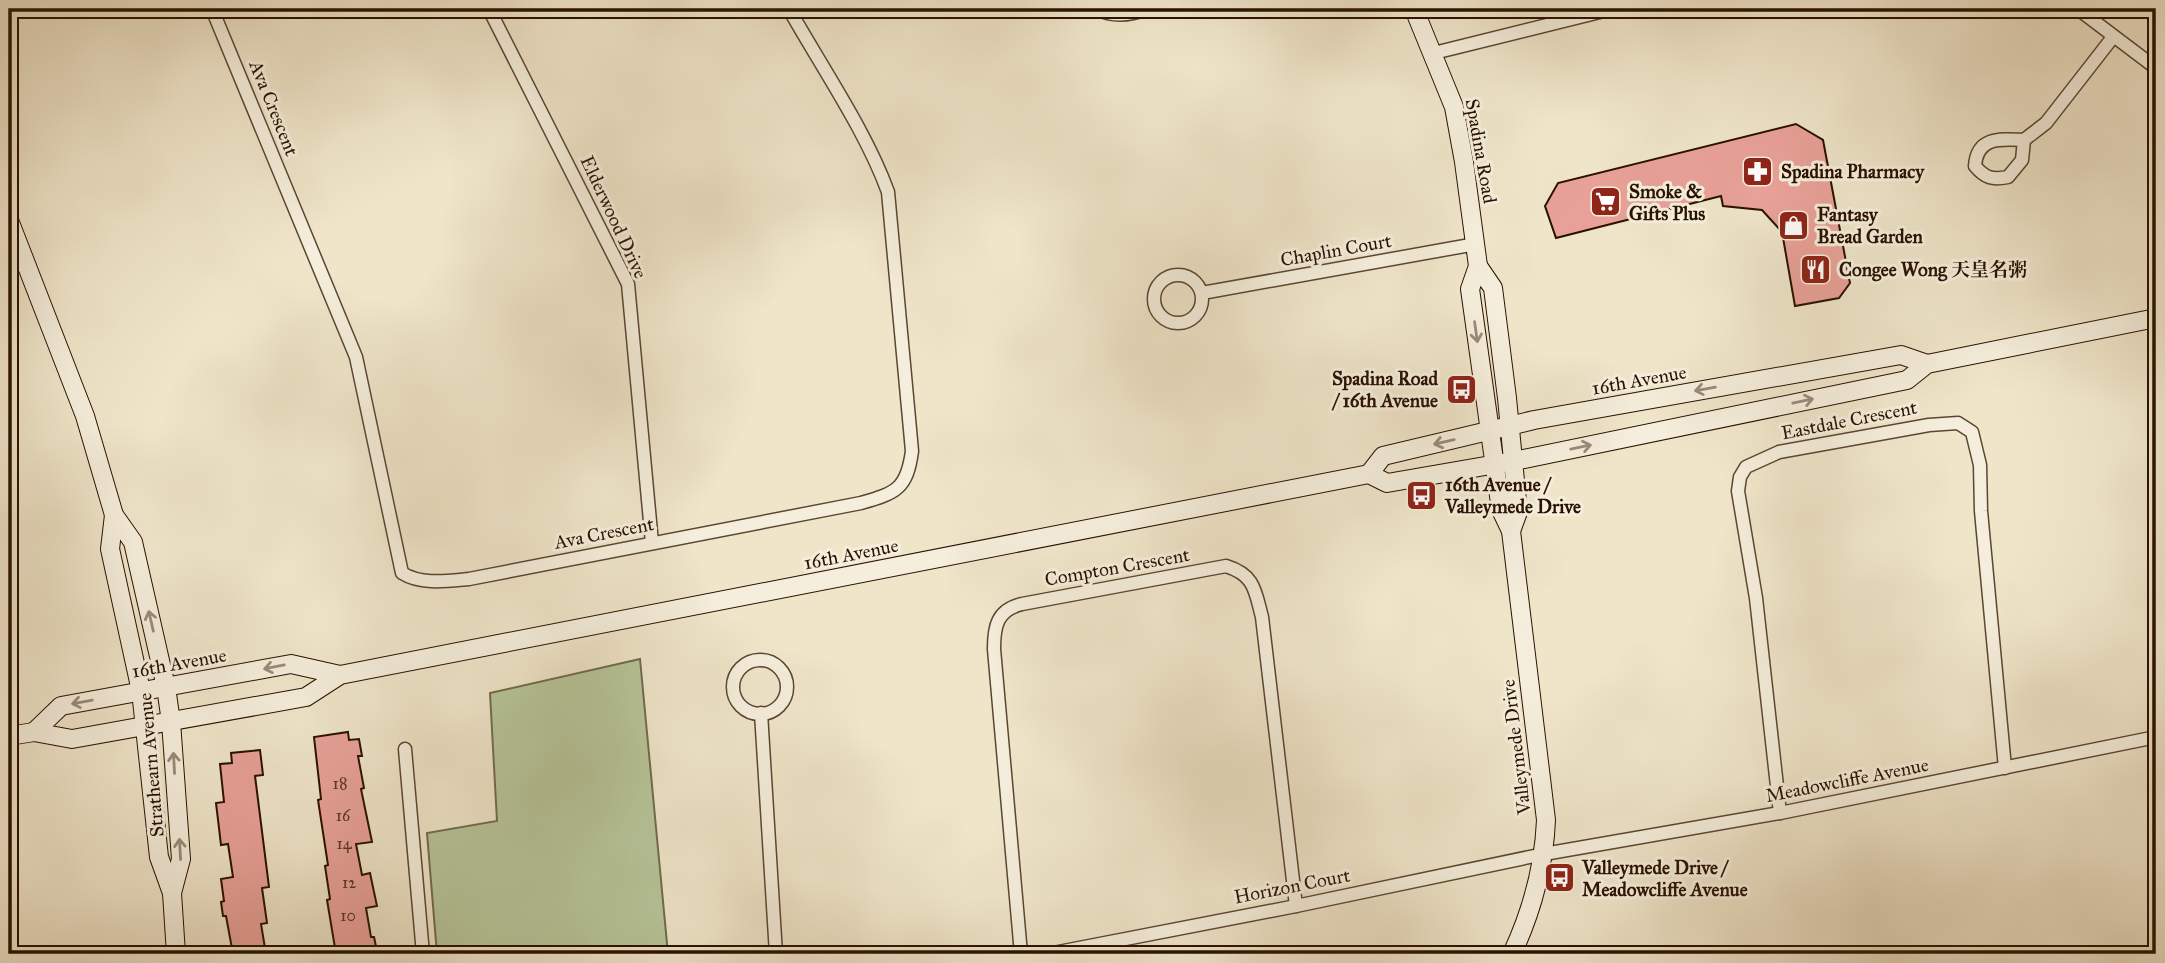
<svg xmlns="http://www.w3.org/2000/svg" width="2165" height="963" font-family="'IM FELL Great Primer','Noto Serif SC',serif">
  <rect width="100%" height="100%" fill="#efe5c9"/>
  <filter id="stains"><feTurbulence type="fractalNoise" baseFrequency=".00286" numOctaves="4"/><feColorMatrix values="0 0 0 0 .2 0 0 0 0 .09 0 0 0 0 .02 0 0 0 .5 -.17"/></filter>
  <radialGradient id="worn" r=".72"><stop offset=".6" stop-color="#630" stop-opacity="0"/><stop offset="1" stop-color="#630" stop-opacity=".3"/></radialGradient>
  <path fill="#b6c599" stroke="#706b4d" stroke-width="2" d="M640,659L668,954H437L427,833L497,821L490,693Z"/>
  <g fill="#e8a198" stroke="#291101" stroke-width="2">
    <path d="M1796,124L1823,140L1850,283L1839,298L1795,306L1782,232L1762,210L1723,206L1721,196L1556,238L1545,206L1558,183Z"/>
    <path d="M348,732L349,740L359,739L362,756H358L364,788L361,789L372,842L356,844L362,875L370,873L374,892L377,906L366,908L371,937H374L377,951L358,954H336L327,900L330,899L325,866L328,865L318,800L321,799L314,737Z"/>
    <path d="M260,750L263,775L255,776L269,887L262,888L267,923L261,924L266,954H233L226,916H223L221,902L224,901L221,879L233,877L228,844L221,845L219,828L216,803L224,802L220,764L232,763L231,753Z"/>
  </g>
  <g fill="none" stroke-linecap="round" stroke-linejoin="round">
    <defs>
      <g id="street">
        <path d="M212,9L356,357L402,573C421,585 447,581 469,579L861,503C896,493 907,489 912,451L888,192C866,131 821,66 789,9"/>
        <path d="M489,9L628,284L652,543"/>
        <path d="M1096,9C1113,17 1129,16 1146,9"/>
        <path d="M2078,9L2156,68"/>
        <path d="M1434,53L1612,9"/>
        <path d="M2024,140L2022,160L2008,177C1992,180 1985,178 1975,166C1977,136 2001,139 2024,140L2046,123L2113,37"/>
        <circle cx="1178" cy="299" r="24"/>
        <path d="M1202,293L1476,244"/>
        <circle cx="760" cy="687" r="27"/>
        <path d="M761,713L776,954"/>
        <path d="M405,749L423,954"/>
        <path d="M1780,813L1756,598L1738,491L1740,477L1746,467L1779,452L1929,425L1958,423L1972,432L1980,465L1981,511L2005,768"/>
        <path d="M1021,954L994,649C994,626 997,610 1022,604L1226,566C1255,575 1255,591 1262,617L1296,906"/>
        <path d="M1048,954L1296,906L1544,854L1780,813L2156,737"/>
      </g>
      <g id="secondary">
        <path d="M1414,9L1454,107L1464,162L1478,266L1470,289L1501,510L1511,531L1546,820C1544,868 1532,911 1512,954"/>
        <path d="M9,220L85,416L114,515L133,542L166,687L171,722L181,859L172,893"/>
        <path d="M1478,266L1493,288L1507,398L1518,512L1511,531"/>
        <path d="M1369,474L1383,456L1534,420L1901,355L1927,364"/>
        <path d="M114,515L110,549L141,691L159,857L172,893L176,954"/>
        <path d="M34,732L61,706L291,664L340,675"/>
        <path d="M9,736L34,732L72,739L306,697L340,675L1369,474L1387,483L1514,461L1907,380L1927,364L2156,318"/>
      </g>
    </defs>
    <use href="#street" stroke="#5a4633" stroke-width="15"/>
    <use href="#secondary" stroke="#291101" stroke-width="20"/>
    <use href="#street" stroke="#f5eedc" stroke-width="12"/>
    <use href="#secondary" stroke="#f5eedc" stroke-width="18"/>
  </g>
  <defs><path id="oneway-shaft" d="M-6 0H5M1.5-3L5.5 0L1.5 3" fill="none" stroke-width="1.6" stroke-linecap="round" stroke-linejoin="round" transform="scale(1.75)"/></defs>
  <g stroke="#998b79">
    <use href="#oneway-shaft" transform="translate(1476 332) rotate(82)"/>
    <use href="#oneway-shaft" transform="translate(1705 389) rotate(170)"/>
    <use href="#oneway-shaft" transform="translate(1803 401) rotate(-12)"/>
    <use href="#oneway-shaft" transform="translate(1444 442) rotate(167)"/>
    <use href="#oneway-shaft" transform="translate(1581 447) rotate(-12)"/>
    <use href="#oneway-shaft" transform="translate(151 621) rotate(-103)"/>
    <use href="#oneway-shaft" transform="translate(274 667) rotate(169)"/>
    <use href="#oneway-shaft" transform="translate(82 702) rotate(170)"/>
    <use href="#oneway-shaft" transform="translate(174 763) rotate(-93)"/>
    <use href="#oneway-shaft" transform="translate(180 849) rotate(-93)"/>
  </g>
  <defs>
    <symbol id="pharmacy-square" viewBox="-11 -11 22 22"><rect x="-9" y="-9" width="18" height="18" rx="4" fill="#8f2418" stroke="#f5eedc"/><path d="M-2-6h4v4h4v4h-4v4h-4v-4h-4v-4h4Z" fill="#fff"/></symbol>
    <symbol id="supermarket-square" viewBox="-11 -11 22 22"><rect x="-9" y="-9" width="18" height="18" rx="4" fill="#8f2418" stroke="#f5eedc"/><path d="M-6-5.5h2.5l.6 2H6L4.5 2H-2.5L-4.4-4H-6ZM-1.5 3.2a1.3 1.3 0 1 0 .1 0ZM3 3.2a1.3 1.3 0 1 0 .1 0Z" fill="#fff"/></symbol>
    <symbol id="shop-square" viewBox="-11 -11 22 22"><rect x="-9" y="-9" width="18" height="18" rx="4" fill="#8f2418" stroke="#f5eedc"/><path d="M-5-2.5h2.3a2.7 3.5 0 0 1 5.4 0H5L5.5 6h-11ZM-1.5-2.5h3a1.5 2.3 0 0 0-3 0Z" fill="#fff"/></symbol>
    <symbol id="restaurant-square" viewBox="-11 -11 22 22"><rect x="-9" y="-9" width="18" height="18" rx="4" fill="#8f2418" stroke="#f5eedc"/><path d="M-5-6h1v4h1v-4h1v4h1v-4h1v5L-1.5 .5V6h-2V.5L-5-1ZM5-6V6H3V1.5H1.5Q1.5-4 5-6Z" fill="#fff"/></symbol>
    <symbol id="bus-square" viewBox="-11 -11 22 22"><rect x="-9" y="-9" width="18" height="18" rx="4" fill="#8f2418" stroke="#f5eedc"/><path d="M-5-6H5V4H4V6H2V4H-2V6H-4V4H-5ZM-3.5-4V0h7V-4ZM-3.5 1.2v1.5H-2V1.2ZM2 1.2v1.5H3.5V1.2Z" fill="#fff"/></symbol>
  </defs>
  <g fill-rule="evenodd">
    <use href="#pharmacy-square" x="1740" y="154" width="35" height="35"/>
    <use href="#supermarket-square" x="1588" y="184" width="35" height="35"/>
    <use href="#shop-square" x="1776" y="208" width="35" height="35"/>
    <use href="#restaurant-square" x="1798" y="252" width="35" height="35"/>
    <use href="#bus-square" x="1444" y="372" width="35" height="35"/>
    <use href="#bus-square" x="1404" y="478" width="35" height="35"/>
    <use href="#bus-square" x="1542" y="860" width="35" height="35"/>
  </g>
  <g text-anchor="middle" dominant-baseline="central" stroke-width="6" stroke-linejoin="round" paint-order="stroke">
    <g font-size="16" fill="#593527">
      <text x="340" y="783">18</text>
      <text x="343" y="815">16</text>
      <text x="344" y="843">14</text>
      <text x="349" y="882">12</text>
      <text x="348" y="915">10</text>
    </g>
    <g font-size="19" fill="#291101" stroke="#f5eedc">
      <text transform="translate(274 108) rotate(68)">Ava Crescent</text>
      <text transform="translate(1481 151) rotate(80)">Spadina Road</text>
      <text transform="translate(614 217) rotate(65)">Elderwood Drive</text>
      <text transform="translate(1336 250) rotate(-10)">Chaplin Court</text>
      <text transform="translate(1639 380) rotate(-10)">16th Avenue</text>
      <text transform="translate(1849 420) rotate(-11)">Eastdale Crescent</text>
      <text transform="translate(604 533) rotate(-11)">Ava Crescent</text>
      <text transform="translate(851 554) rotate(-11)">16th Avenue</text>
      <text transform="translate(1117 567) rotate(-10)">Compton Crescent</text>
      <text transform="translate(179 663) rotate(-10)">16th Avenue</text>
      <text transform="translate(1516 747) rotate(-97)">Valleymede Drive</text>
      <text transform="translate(151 765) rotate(-95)">Strathearn Avenue</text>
      <text transform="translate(1847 780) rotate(-11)">Meadowcliffe Avenue</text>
      <text transform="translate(1292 886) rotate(-11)">Horizon Court</text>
    </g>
    <g font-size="19" font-weight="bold" fill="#291101" stroke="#f5eedc" text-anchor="start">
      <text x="1781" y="171">Spadina Pharmacy</text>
      <text x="1629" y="191">Smoke &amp;<tspan x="1629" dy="22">Gifts Plus</tspan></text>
      <text x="1817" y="214">Fantasy<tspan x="1817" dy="22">Bread Garden</tspan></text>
      <text x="1839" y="269">Congee Wong 天皇名粥</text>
      <text x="1438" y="378" text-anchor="end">Spadina Road<tspan x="1438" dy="22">/ 16th Avenue</tspan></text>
      <text x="1445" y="484">16th Avenue /<tspan x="1445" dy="22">Valleymede Drive</tspan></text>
      <text x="1582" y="867">Valleymede Drive /<tspan x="1582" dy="22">Meadowcliffe Avenue</tspan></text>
    </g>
  </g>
  <rect width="2165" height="963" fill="none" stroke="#efe5c9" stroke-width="35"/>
  <rect x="10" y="10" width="2144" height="942" fill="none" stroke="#291101" stroke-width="3.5"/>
  <rect x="18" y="18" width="2130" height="928" fill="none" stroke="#291101" stroke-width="2"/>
  <rect width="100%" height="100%" filter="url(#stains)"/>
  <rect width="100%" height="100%" fill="url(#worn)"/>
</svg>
